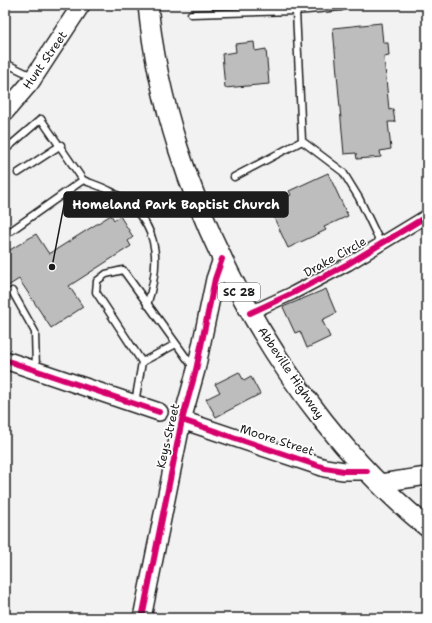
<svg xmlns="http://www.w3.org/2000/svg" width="432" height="623" font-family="'Shantell Sans',sans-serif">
  <rect width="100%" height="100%" fill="#f2f2f2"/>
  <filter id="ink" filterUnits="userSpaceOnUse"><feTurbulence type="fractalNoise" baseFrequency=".025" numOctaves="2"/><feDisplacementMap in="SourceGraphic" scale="8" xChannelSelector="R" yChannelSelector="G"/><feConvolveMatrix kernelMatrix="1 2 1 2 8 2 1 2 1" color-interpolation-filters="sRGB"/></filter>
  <g filter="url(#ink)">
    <g fill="#bdbdbd" stroke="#1c1c1c">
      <path d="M381,23L383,43H388L389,56L384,57L389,110L393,109L395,122H388L391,149L380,151L381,157L357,159L356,153L344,154L333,28Z"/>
      <path d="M254,42L255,51L266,49L269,84L225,88L222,54L236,52L235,44Z"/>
      <path d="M328,173L348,216L324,227L326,230L288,248L268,205L291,195L289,191Z"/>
      <path d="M111,215L114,220L120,216L133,237L128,241L131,246L69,286L83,307L51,328L19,279L5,288V253L36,234L49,254Z"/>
      <path d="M326,289L336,313L322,320L330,337L307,348L300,331L295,333L283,307Z"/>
      <path d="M239,372L244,381L251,377L260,394L216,417L206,399L220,392L215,384Z"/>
    </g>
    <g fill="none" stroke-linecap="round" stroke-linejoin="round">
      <defs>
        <g id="lane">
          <path d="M344,5L341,7L296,11L302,141L343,172L359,198L381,244"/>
          <path d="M191,14L296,11"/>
          <path d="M5,63L32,76"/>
          <path d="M5,150L41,119L83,180L5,235"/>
          <path d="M18,173L61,145"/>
          <path d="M234,177L302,141"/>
          <path d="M83,180C93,184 103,187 112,192C158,219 163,257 147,305"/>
          <path d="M12,291L35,332L36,369"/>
          <path d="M142,362L176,344"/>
          <path d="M135,403L142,362L96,292L97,281L106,274L123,270L193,367"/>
        </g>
        <path id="street" d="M250,313L293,293L348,264L427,216"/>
        <g id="secondary">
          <path d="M5,112L30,83L81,5"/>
          <path d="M5,360L159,412"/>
          <path d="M182,420L325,468L344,471H367"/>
          <path d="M380,483L427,476"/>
          <path d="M142,618L182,420L196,370L215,279L222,259"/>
        </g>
        <path id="primary" d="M148,5C166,194 280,407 427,527"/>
      </defs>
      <use href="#lane" stroke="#1c1c1c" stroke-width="9"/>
      <use href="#street" stroke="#1c1c1c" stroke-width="15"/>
      <use href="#secondary" stroke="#1c1c1c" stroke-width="20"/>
      <use href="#primary" stroke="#1c1c1c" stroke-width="22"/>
      <use href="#lane" stroke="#fff" stroke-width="6"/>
      <use href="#street" stroke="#fff" stroke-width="12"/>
      <use href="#secondary" stroke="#fff" stroke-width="17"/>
      <use href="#primary" stroke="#fff" stroke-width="19"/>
      <defs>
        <g id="cycleway">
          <path d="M250,313L293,293L348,264L427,216"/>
          <path d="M5,360L159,412"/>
          <path d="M182,420L325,468L344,471H367"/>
          <path d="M142,618L182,420L196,370L215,279L222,259"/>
        </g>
      </defs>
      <use href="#cycleway" stroke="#fff" stroke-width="8"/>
      <use href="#cycleway" stroke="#d6006c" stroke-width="6"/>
    </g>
  </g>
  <g text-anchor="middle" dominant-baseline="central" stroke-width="3.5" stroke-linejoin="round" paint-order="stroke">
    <rect fill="#fff" stroke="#606060" stroke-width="1" x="218" y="283" width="42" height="18" rx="3"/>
    <g font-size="11" font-weight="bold" fill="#1c1c1c">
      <text x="239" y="292">SC 28</text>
    </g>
    <g font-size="12" fill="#1c1c1c" stroke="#fff">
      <text transform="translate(45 60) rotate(-55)">Hunt Street</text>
      <text transform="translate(335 257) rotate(-29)">Drake Circle</text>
      <text transform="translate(291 373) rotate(56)">Abbeville Highway</text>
      <text transform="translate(168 436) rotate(-77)">Keys Street</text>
      <text transform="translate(277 440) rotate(18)">Moore Street</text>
    </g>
  </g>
  <path fill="none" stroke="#1c1c1c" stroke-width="1.5" d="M52 267L64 205"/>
  <circle fill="#1c1c1c" stroke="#fff" stroke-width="1.5" cx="52" cy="267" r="4"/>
  <rect fill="#1c1c1c" stroke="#1c1c1c" stroke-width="1.5" x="64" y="192" width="224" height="25" rx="4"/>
  <g font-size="13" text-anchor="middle" font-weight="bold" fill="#fff">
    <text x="176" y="209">Homeland Park Baptist Church</text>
  </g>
  <rect width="432" height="623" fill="none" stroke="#fff" stroke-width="20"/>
  <rect x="10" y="10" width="412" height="603" fill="none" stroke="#1c1c1c" stroke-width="1.5" filter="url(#ink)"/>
</svg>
